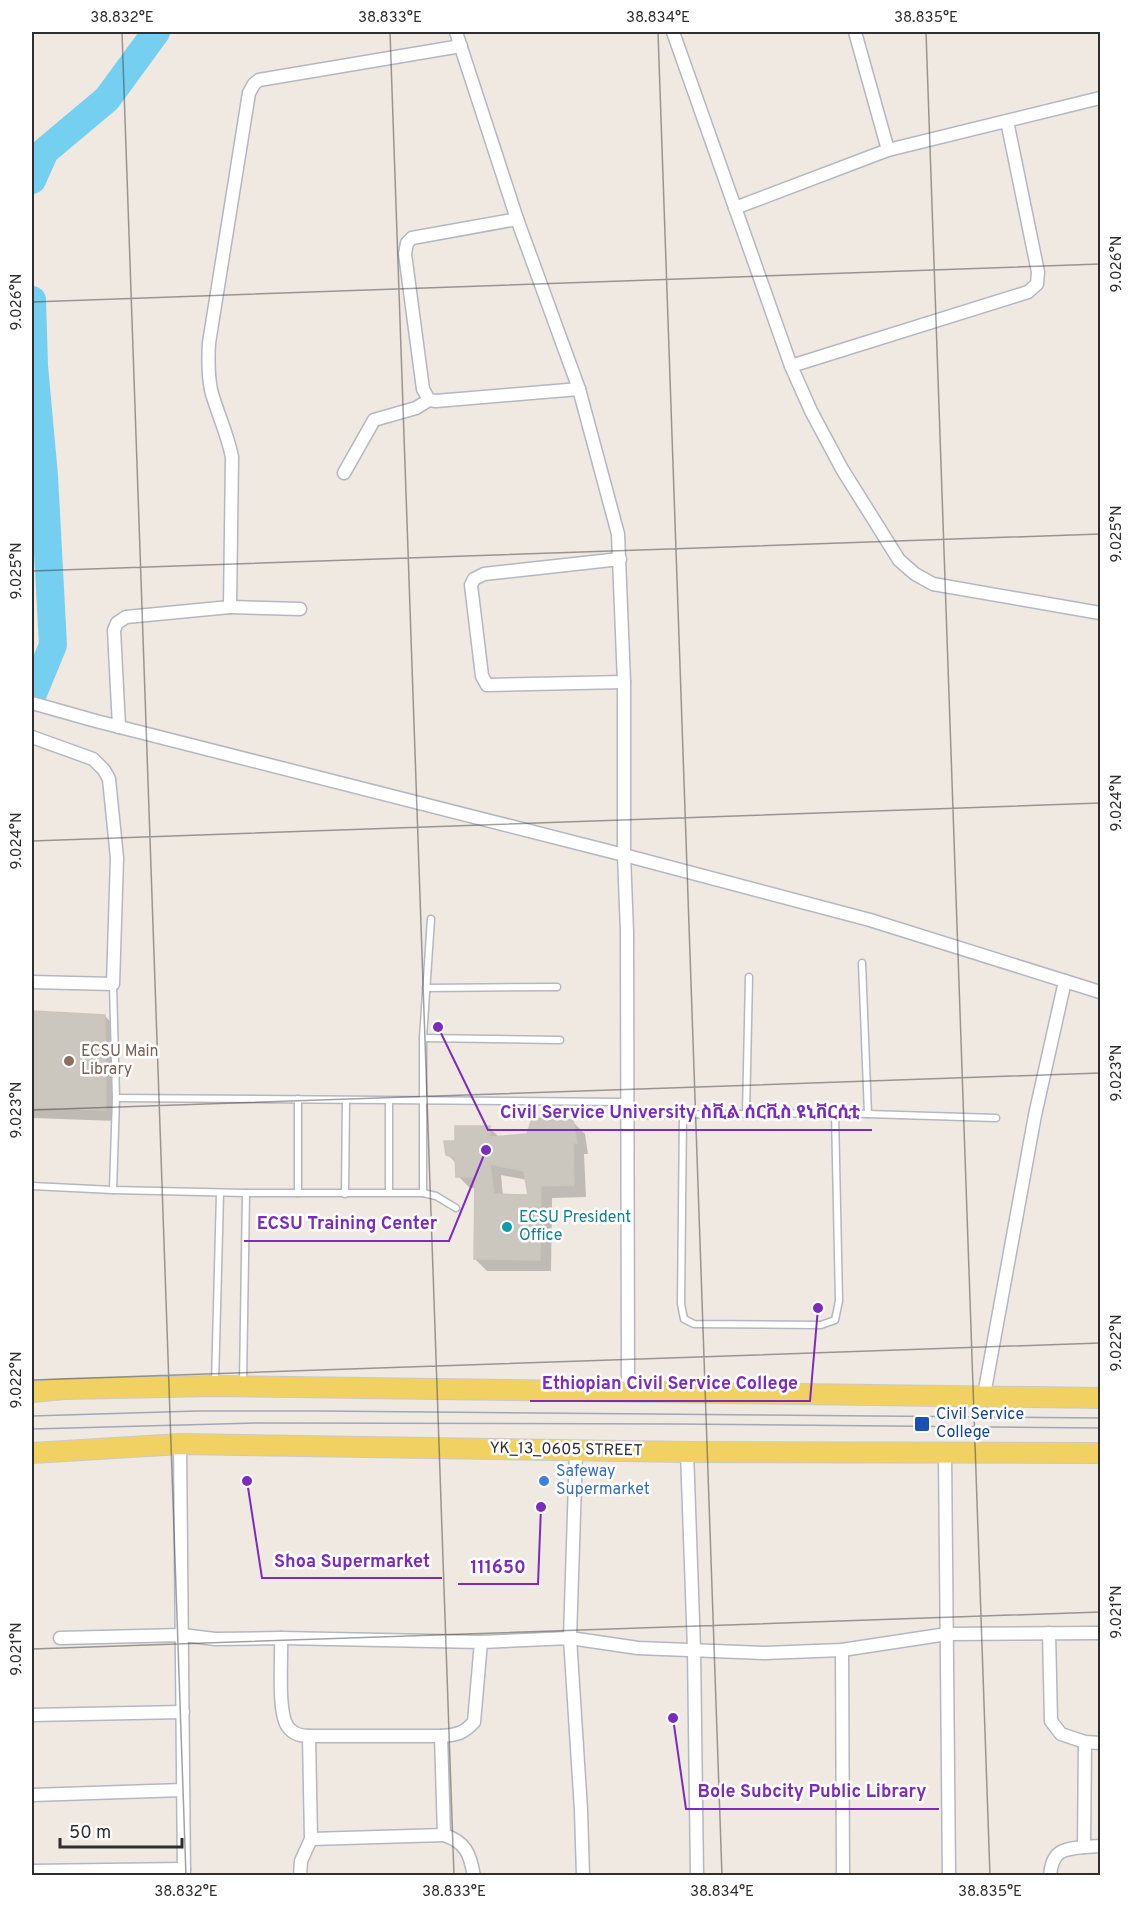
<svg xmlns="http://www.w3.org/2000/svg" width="1132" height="1907" font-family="Overpass,'Noto Sans Ethiopic',sans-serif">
  <rect width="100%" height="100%" fill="#efe9e1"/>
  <g fill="#0003" fill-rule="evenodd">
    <path d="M32,1012L105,1016L117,1028V1121L33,1118L32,1116Z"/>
    <path d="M573,1122L585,1134L588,1154H584L586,1197L552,1198L551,1271H487L475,1259L476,1188H470L458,1176L457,1164L447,1154L457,1142L489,1127L500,1138L529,1136ZM501,1175L527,1180L530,1196H503Z"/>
  </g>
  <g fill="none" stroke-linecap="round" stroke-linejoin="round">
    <g stroke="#75cff0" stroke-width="28">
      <path d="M32,180L45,151L107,99L156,32"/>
      <path d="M32,300L34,366L44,476L53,645L32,696"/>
    </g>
  </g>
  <g fill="#cbc7bf" stroke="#cbc5ba" stroke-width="1.5" fill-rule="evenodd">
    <path d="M32,1011L105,1015L106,1110L32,1107Z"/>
    <path d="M532,1118L573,1120L577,1143H573L574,1185L541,1186L540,1260L474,1259L475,1177H456L455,1158L446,1155L444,1141H455V1126H490V1137L527,1134ZM490,1164L524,1171L528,1195L494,1194Z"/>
  </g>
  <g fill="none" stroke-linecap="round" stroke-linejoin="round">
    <defs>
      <g id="lane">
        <path d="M862,963L868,1114"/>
        <path d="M426,988L557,987"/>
        <path d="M423,1038L560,1040"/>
        <path d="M116,1098L627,1102"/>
        <path d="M683,1114L681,1304L684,1319L694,1324L821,1325L835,1320L839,1301L835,1113"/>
        <path d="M746,1114L749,977"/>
        <path d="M628,1115L835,1113L996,1118"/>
        <path d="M32,1186L113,1190L246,1193H423L436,1196L456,1208"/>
        <path d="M113,1190L116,1098L113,984"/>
        <path d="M389,1192V1102"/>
        <path d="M298,1193V1099"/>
        <path d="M423,1193V1038L431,919"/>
        <path d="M345,1194L346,1101"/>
        <path d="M243,1383L246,1193"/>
        <path d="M215,1384L220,1193"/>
      </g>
      <g id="street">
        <path d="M456,32L517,219L579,389L618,534L624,682V855L627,932L628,1390"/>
        <path d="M673,32L791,366L811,411L842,469L899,560L915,574L933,584L1100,613"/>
        <path d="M855,32L888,150"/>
        <path d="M735,208L888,150L1100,98"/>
        <path d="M517,219L412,238L407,243L405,254L423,389L429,400L436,401L579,389"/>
        <path d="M791,366L1028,292L1037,284L1038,272L1007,121"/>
        <path d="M344,473L374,420L416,408L429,400"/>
        <path d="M620,559L484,574L474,579L471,585L482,676L487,685L624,682"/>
        <path d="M230,607L300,609"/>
        <path d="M32,703L96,721L624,855L870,920L1100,992"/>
        <path d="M119,727L114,630L117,623L126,617L230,607L232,457C227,432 217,413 211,390C208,374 208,359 209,343L249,93L254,84L259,80L461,46"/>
        <path d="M32,737L93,759L104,770L109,779L117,858L113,984L32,982"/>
        <path d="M984,1395L1035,1115L1065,981"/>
        <path d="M180,1444L184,1876"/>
        <path d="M576,1451L570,1638L638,1648L765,1653L842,1650L947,1634L1100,1633"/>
        <path d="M687,1452L694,1649L697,1876"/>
        <path d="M945,1453L949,1876"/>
        <path d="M1049,1633L1051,1721L1061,1734L1085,1742L1100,1743"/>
        <path d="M60,1638L182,1635L215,1639L281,1638C282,1658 277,1713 288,1727C293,1734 301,1736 309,1736L311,1839L301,1861L300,1876"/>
        <path d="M281,1638L481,1642L474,1722C463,1734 456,1735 441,1736L444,1835C466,1842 470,1854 474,1876"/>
        <path d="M481,1642L570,1638L581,1810L583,1876"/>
        <path d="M842,1650L843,1876"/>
        <path d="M32,1715L183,1712"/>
        <path d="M309,1736H441"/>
        <path d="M32,1795L183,1790"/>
        <path d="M311,1839L444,1835"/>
        <path d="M1084,1847L1100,1846"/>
        <path d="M32,1871L184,1869"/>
        <path d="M1050,1876C1052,1851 1062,1849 1084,1847L1085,1742"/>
      </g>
      <g id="primary">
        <path d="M32,1392L64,1389L215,1386L1100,1398"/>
        <path d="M32,1453L180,1444L687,1452L1100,1453"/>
      </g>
    </defs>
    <use href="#lane" stroke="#b4b7c1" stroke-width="9"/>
    <use href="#street" stroke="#b4b7c1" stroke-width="15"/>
    <use href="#primary" stroke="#c9c9c9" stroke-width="22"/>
    <use href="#lane" stroke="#fff" stroke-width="6"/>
    <use href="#street" stroke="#fff" stroke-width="12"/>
    <use href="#primary" stroke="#f2d163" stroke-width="20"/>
    <g stroke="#a3a6b8" stroke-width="1.5">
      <path d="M32,1416L197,1411H321L1100,1418"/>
      <path d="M32,1429L256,1423L676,1424L1100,1428"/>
    </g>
  </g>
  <path fill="none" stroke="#2e2e2e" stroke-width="1.5" stroke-opacity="0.45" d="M32,32H46M122,32L186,1876M390,32L454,1876M658,32L722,1876M926,32L990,1876M32,302L1100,264M32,571L1100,534M32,841L1100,803M32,1110L1100,1073M32,1380L1100,1343M32,1649L1100,1612"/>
  <circle fill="#8d6e63" stroke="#fff" stroke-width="2" cx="69" cy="1061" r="6"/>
  <circle fill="#0f9aa8" stroke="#fff" stroke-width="2" cx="507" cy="1227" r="6"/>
  <rect fill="#1a4fb4" stroke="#fff" stroke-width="2" x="914" y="1416" width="16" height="16" rx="3"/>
  <circle fill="#3f7fe0" stroke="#fff" stroke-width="2" cx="544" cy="1481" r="6"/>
  <g text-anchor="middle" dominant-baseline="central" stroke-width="5" stroke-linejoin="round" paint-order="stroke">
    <g font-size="16" fill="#785e54" stroke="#fff" text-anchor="start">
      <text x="81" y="1052">ECSU Main<tspan x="81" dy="18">Library</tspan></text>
    </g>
    <g font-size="16" fill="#0d838f" stroke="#fff" text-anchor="start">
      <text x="519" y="1218">ECSU President<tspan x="519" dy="18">Office</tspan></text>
    </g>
    <g font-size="16" fill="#164399" stroke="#fff" text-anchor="start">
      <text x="936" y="1415">Civil Service<tspan x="936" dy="18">College</tspan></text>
    </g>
    <g font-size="16" fill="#2e2e2e" stroke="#fff">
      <text transform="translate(566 1450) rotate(1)">YK_13_0605 STREET</text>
    </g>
    <g font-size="16" fill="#366cbe" stroke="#fff" text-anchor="start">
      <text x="556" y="1472">Safeway<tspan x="556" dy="18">Supermarket</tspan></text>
    </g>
  </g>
  <path fill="none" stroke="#7b2cbf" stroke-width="2" d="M438 1027L488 1130H872M486 1150L449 1241H244M818 1308L810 1401H530M247 1481L262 1578H442M541 1507L538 1584H458M673 1718L686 1809H939"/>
  <g fill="#7b2cbf" stroke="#fff" stroke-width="2">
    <circle cx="438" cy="1027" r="6"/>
    <circle cx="486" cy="1150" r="6"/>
    <circle cx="818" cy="1308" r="6"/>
    <circle cx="247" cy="1481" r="6"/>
    <circle cx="541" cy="1507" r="6"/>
    <circle cx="673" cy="1718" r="6"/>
  </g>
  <g font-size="18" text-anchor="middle" font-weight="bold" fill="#7b2cbf" stroke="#fff" stroke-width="5" stroke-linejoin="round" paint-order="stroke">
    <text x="680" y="1118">Civil Service University ስቪል ሰርቪስ ዩኒቨርሲቲ</text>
    <text x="347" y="1229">ECSU Training Center</text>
    <text x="670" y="1389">Ethiopian Civil Service College</text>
    <text x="352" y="1567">Shoa Supermarket</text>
    <text x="498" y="1573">111650</text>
    <text x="812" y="1797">Bole Subcity Public Library</text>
  </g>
  <rect width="1132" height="1907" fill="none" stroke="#ffffff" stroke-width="66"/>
  <path d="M60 1838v9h122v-9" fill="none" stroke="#2e2e2e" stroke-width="3"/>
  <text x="69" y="1838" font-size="18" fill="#2e2e2e" stroke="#ffffff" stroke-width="4.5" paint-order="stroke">50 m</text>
  <rect x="33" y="33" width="1066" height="1841" fill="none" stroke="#2e2e2e" stroke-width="2"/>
  <g font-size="15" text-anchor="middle" fill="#2e2e2e">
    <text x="122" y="22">38.832°E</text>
    <text x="390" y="22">38.833°E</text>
    <text x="658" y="22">38.834°E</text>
    <text x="926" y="22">38.835°E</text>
    <text transform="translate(1116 264) rotate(-90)" y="5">9.026°N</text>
    <text transform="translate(16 302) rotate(-90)" y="5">9.026°N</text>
    <text transform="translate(1116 534) rotate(-90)" y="5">9.025°N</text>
    <text transform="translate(16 571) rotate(-90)" y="5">9.025°N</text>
    <text transform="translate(1116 803) rotate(-90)" y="5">9.024°N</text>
    <text transform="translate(16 841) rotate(-90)" y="5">9.024°N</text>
    <text transform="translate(1116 1073) rotate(-90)" y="5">9.023°N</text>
    <text transform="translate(16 1110) rotate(-90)" y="5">9.023°N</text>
    <text transform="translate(1116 1343) rotate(-90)" y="5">9.022°N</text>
    <text transform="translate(16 1380) rotate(-90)" y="5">9.022°N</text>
    <text transform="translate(1116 1612) rotate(-90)" y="5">9.021°N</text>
    <text transform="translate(16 1649) rotate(-90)" y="5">9.021°N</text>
    <text x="186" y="1896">38.832°E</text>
    <text x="454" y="1896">38.833°E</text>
    <text x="722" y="1896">38.834°E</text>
    <text x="990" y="1896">38.835°E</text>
  </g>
</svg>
